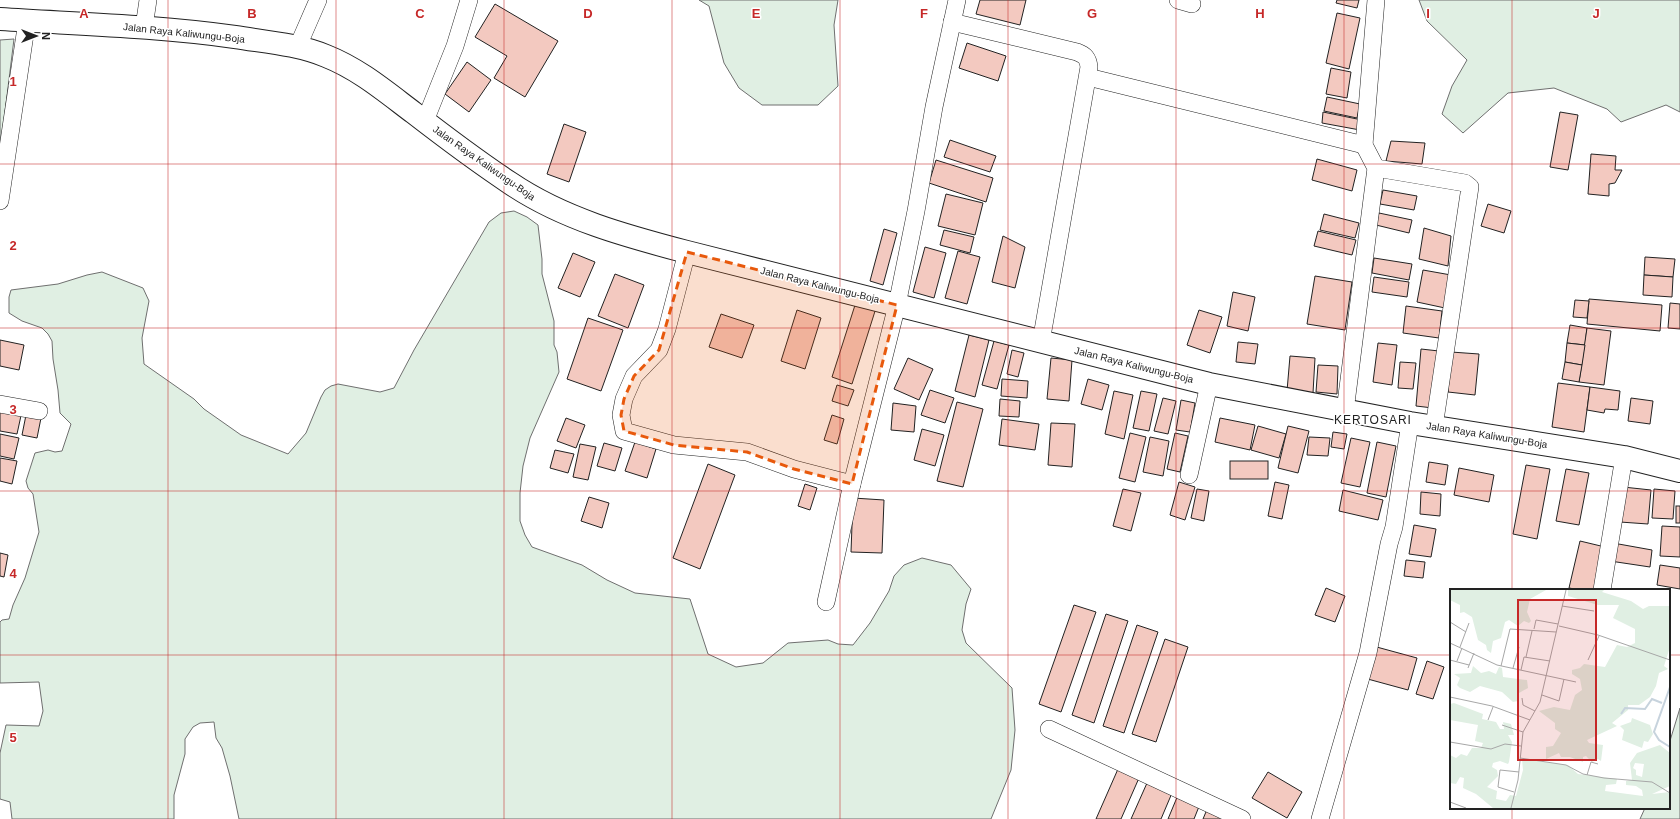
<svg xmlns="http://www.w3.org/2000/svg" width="1680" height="819" font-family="Helvetica,sans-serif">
  <rect width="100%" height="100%" fill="#fff"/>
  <g fill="#e0efe3" stroke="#6f6f6f">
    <path d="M699,0H838L834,25L838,86L818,105H762L739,88L724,63L709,6Z"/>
    <path d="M1419,0H1680V112L1666,105L1621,122L1607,109L1554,88L1508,93L1463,133L1442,114L1452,86L1467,60L1427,21Z"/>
    <path d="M14,39L0,152V40Z"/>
    <path d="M514,211L527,217L538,225L542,259V274L554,321V345L557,352L559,372L530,438L523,466L520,493V521L525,535L532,547L582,565L607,580L635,593L690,599L708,654L736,667L763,663L788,643L828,640L838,644L853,645L870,623L889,591L894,576L904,565L922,558L951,565L971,589L966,604L962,630L966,643L1012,688L1015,730L1011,770L991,819H239L230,776L222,748L216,738L214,722L200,723L193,727L185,739V754L174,795V819H12L10,802L0,799V753L6,725L39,726L43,711L39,682L0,683V622L2,620L9,619L13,605L25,578L39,532L33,494L28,488L26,481L35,453L48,450L55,452L62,451L71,424L60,413L58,390L53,359L52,341L48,334L42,328L22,321L9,313V297L11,290L58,284L87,275L102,272L143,288L149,301L142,338L144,364L194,399L204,409L241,435L288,454L306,433L321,397L325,390L331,386L338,384L380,392L394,388L414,350L489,222L501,213Z"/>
    <path d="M1680,708V819H1640L1645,808H1669V744Z"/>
  </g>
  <g fill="#f3c9c0" stroke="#222">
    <path d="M980,0H1026L1020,25L976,14Z"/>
    <path d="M1337,0H1359L1357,8L1336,3Z"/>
    <path d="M495,4L558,41L525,97L494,78L507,56L475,37Z"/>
    <path d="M1337,13L1360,18L1349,69L1326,63Z"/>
    <path d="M967,43L1006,56L998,81L959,68Z"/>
    <path d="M467,62L491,80L469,112L445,94Z"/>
    <path d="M1331,68L1351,72L1347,98L1326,94Z"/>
    <path d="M1327,97L1360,104L1357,118L1324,111Z"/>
    <path d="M1323,112L1362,120L1360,130L1322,123Z"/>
    <path d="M1560,112L1578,115L1568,170L1550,167Z"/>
    <path d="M564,124L586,132L569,182L547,174Z"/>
    <path d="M950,140L996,156L990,172L944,157Z"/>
    <path d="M1391,141L1425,143L1422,164L1386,161Z"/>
    <path d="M1591,154L1616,156L1615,170H1622L1615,183L1609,184V196L1588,194Z"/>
    <path d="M1317,159L1357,170L1352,191L1312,180Z"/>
    <path d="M936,160L993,178L986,202L929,183Z"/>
    <path d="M1383,190L1417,196L1414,210L1380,204Z"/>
    <path d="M946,194L983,203L975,235L938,226Z"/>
    <path d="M1488,204L1511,211L1504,233L1481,226Z"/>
    <path d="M1379,213L1412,220L1409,233L1376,225Z"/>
    <path d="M1324,214L1359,223L1355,238L1320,230Z"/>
    <path d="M1424,228L1451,236L1448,266L1419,259Z"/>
    <path d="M884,229L897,233L883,285L870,281Z"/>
    <path d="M944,230L974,237L970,253L940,245Z"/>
    <path d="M1318,231L1356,240L1352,255L1314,246Z"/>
    <path d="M1003,236L1025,247L1015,288L992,282Z"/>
    <path d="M925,247L946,253L934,298L913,292Z"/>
    <path d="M958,251L980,257L967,304L945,298Z"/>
    <path d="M573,253L595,262L580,297L558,288Z"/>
    <path d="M1645,257L1675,259L1673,277L1644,275Z"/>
    <path d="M1374,258L1412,264L1409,280L1372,273Z"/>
    <path d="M1423,270L1451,275L1445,308L1417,302Z"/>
    <path d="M615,274L644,285L628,328L598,316Z"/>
    <path d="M1644,275L1673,277L1672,297L1643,295Z"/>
    <path d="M1315,276L1352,282L1345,330L1307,324Z"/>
    <path d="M1374,277L1409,282L1407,297L1372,292Z"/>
    <path d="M1233,292L1255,297L1248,331L1227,326Z"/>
    <path d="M1589,299L1662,305L1660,331L1587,324Z"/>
    <path d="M1575,300L1589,301L1587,318L1573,317Z"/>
    <path d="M856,302L876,308L852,384L832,377Z"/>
    <path d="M1670,303L1680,304V329L1668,328Z"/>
    <path d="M1406,306L1442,311L1439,338L1403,333Z"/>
    <path d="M797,310L821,318L805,369L781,361Z"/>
    <path d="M1199,310L1222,317L1210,353L1187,345Z"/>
    <path d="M721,314L754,325L742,358L709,347Z"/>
    <path d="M588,318L623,330L601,391L567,379Z"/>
    <path d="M1570,325L1587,328L1585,345L1567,343Z"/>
    <path d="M1587,328L1611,331L1604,385L1579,382Z"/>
    <path d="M969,335L989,340L975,397L955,391Z"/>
    <path d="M0,340L24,345L19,370L0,366Z"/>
    <path d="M994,341L1009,345L997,389L982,385Z"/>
    <path d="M1238,342L1258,344L1255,364L1236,362Z"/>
    <path d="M1378,343L1397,345L1392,385L1373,382Z"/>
    <path d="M1567,343L1585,345L1582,365L1565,362Z"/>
    <path d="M1421,349L1439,351L1433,408L1416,406Z"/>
    <path d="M1012,350L1024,353L1018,377L1007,374Z"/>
    <path d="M1451,352L1479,354L1475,395L1448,392Z"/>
    <path d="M1290,356L1315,358L1313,393L1287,391Z"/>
    <path d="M908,358L933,369L919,400L894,389Z"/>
    <path d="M1051,358L1072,360L1069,401L1047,399Z"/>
    <path d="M1400,362L1416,363L1413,389L1398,388Z"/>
    <path d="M1565,362L1582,365L1579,382L1562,379Z"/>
    <path d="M1318,365L1338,366L1337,394L1316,392Z"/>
    <path d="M1002,379L1028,381L1027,398L1001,396Z"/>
    <path d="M1088,379L1109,385L1102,410L1081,404Z"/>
    <path d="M1558,383L1590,387L1584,432L1552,427Z"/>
    <path d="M837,385L854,390L848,406L832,401Z"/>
    <path d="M1590,387L1620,391L1618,410L1605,409L1604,413L1587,410Z"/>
    <path d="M930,390L954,398L945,423L921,415Z"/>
    <path d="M1114,391L1133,395L1124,439L1105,434Z"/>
    <path d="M1141,391L1157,394L1149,431L1133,428Z"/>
    <path d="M1163,398L1176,401L1168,434L1154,431Z"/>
    <path d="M1631,398L1653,401L1650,424L1628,421Z"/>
    <path d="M1000,399L1020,401L1019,417L999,416Z"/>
    <path d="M1181,400L1195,403L1190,432L1176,430Z"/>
    <path d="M957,402L983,409L963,487L937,481Z"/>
    <path d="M893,403L916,406L914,432L891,430Z"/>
    <path d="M0,406L22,411L17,434L0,431Z"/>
    <path d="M27,410L42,413L37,438L22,435Z"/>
    <path d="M832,415L844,419L837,444L824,440Z"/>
    <path d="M566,418L585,425L576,448L557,441Z"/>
    <path d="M1220,418L1255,425L1250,450L1215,442Z"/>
    <path d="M1002,419L1039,424L1035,450L999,445Z"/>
    <path d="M1051,423L1075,424L1072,467L1048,465Z"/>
    <path d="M1258,426L1286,434L1279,458L1251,450Z"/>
    <path d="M1288,426L1309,431L1298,473L1278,468Z"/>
    <path d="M922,429L944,435L935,466L914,460Z"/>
    <path d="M1333,432L1347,434L1344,449L1331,447Z"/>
    <path d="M1130,433L1146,437L1135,482L1119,478Z"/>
    <path d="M1175,433L1188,436L1180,472L1167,469Z"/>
    <path d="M0,434L19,438L14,459L0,456Z"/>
    <path d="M1150,437L1169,441L1163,476L1143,472Z"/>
    <path d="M1309,437L1330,438L1328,456L1307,455Z"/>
    <path d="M1351,438L1370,442L1360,487L1341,483Z"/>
    <path d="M635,442L656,449L647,478L625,471Z"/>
    <path d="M1377,442L1396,446L1386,497L1367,493Z"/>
    <path d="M604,443L622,448L615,471L597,466Z"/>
    <path d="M580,444L596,447L588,480L573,477Z"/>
    <path d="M555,450L574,454L568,473L550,468Z"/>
    <path d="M0,458L17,461L12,484L0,481Z"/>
    <rect x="1230" y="461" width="38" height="18"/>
    <path d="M1429,462L1448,465L1445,485L1426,482Z"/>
    <path d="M708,464L735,475L700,569L673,558Z"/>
    <path d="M1526,465L1550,469L1537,539L1513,534Z"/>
    <path d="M1459,468L1494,475L1489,502L1454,495Z"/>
    <path d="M1566,469L1589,473L1579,525L1556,521Z"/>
    <path d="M1179,482L1195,487L1185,520L1170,515Z"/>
    <path d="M1275,482L1289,485L1282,519L1268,516Z"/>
    <path d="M805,484L817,488L810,510L798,506Z"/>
    <path d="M1623,487L1651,490L1648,524L1620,522Z"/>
    <path d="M1123,489L1141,493L1131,531L1113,526Z"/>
    <path d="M1197,489L1209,491L1204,521L1191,518Z"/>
    <path d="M1654,489L1675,491L1673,519L1652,518Z"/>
    <path d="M1343,490L1383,500L1378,520L1339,511Z"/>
    <path d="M1421,492L1441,494L1440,516L1420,514Z"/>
    <path d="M589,497L609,503L602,528L581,521Z"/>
    <path d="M853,498L884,500L882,553L851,552Z"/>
    <rect x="1676" y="506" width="4" height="17"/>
    <path d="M1414,525L1436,529L1431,557L1409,554Z"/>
    <path d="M1662,526L1680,527V557L1660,556Z"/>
    <path d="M1580,541L1605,547L1595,590H1580L1569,588Z"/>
    <path d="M1613,543L1652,550L1650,567L1610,561Z"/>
    <path d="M0,553L8,555L4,577L0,576Z"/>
    <path d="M1406,560L1425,562L1423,578L1404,576Z"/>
    <path d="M1660,565L1680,568V589L1657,585Z"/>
    <path d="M1326,588L1345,596L1335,622L1315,615Z"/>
    <path d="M1074,605L1096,612L1061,712L1039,704Z"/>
    <path d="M1106,614L1128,621L1094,723L1072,715Z"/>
    <path d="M1137,625L1158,632L1124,733L1103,726Z"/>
    <path d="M1165,639L1188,647L1156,742L1132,734Z"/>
    <path d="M1373,646L1417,658L1408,690L1364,678Z"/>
    <path d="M1427,661L1444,667L1433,699L1416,694Z"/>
    <path d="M1118,769L1139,778L1121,819H1096Z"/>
    <path d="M1268,772L1302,792L1287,818L1252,798Z"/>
    <path d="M1147,783L1172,793L1161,819H1131Z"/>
    <path d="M1178,795L1200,804L1194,819H1168Z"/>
    <path d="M1208,807L1233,819H1203Z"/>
  </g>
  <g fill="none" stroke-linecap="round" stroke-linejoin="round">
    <defs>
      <g id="minor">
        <path d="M1178,0L1192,4"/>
        <path d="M952,22L1077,52C1085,55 1088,58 1089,67L1041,342"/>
        <path d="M144,27L148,0"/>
        <path d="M298,46L318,0"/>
        <path d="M1088,77L1364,145"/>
        <path d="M425,121L455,46L469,0"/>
        <path d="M1376,168L1465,183L1470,187L1434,427"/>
        <path d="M0,201L27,21"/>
        <path d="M687,252L667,329L659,350L634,376L624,399L621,415L624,431L674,445L747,452L794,469L852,484"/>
        <path d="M0,404L39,411"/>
        <path d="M1345,411L1376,168L1364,145L1376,0"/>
        <path d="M1189,475L1209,384"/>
        <path d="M1602,590L1624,457"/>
        <path d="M826,602L852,484L897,305L916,211L934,107L957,0"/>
        <path d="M1049,729L1242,819"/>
        <path d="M1320,819L1368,653L1389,544L1394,527L1410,423"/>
      </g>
      <path id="major" d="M0,19C78,24 157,26 235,37C266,42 297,44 326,56C359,69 386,92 414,113C445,137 477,161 510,183C563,219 626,236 687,252L1209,384L1410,423L1624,457L1680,471"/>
    </defs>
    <use href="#minor" stroke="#222" stroke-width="18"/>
    <use href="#major" stroke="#222" stroke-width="24"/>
    <use href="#minor" stroke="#fff" stroke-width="17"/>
    <use href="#major" stroke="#fff" stroke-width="22"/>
  </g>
  <path fill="#e8590c" fill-opacity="0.2" stroke="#e8590c" stroke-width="3" stroke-dasharray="8 5" stroke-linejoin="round" d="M687,252L897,305L852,484L794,469L747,452L674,445L624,431L621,415L624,399L634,376L659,350Z"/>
  <path fill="none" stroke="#c62828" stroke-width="1" stroke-opacity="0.55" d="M168,0V819M336,0V819M504,0V819M672,0V819M840,0V819M1008,0V819M1176,0V819M1344,0V819M1512,0V590M0,164H1680M0,328H1680M0,491H1680M0,655H1451M1669,655H1680M1512,808V819"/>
  <g text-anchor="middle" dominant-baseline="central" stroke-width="3" stroke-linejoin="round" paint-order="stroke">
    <g font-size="10" fill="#222" stroke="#fff">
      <text transform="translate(184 33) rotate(6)">Jalan Raya Kaliwungu-Boja</text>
      <text transform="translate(484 163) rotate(35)">Jalan Raya Kaliwungu-Boja</text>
      <text transform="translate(820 285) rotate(14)">Jalan Raya Kaliwungu-Boja</text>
      <text transform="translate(1134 365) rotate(14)">Jalan Raya Kaliwungu-Boja</text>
      <text transform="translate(1487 435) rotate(9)">Jalan Raya Kaliwungu-Boja</text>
    </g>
    <g font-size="12" letter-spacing="1" fill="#222" stroke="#fff">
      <text x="1373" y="420">KERTOSARI</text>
    </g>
  </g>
  <g transform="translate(1450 589)">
    <rect width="220" height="220" fill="#fff"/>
    <path d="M0,1H96L80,10L77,23L81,32L79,34L74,32L68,37L59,31L55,33L51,49L43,52L41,64L37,61L36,56L28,51L22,28L14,23L10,24V16L0,11ZM118,1H154L152,3L181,12L193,20L199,17H220V58L214,77L218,80L209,84L206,97L200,108L189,116H178V121L162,134L167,137L137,151L139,154L153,156L151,172L148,170L142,173L136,167L133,168V173L120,168H111L109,164L96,170V158L103,157L111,144L105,140V134L89,122L104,118L120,121L125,106L132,101L130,90L122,85V81L130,79L134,75L155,78L167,56L177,58L185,54V40L163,29L169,16H148L118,7ZM23,77L31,84L39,82L46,85L49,78L52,79L53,88L77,91L78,99L69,104L68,112L63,113L52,103L30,97L20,103L10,99L7,96L10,89L4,85L21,84ZM4,114L33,125L32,130L46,133L50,140H54L53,133L61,135L64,146H58L62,153L59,173L58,175L50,172L43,174L42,178L47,181L48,187L37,198L47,202L46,210L56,212L60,206L66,207L73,181L72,170L118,176L128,185L167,190L166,195L156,196L155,202L193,207L192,201L186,197L176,196V192L182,191L180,174L187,164L210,156L220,164V197L202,205L220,203V219H43L26,205L13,199L14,189L10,188L6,195L0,194V166L6,169L11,165L17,167L22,159H31L33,154L25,152L28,136L0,131V115ZM185,174L194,175L192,188L186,186V181L183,179ZM182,129L200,136L203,145L198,153L194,152L192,159L172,151L174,141L170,137L181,133Z" fill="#e0efe3" fill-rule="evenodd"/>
    <path fill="none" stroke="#c7d3dd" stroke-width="2" d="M220,98L204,143L209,151L220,158M171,125L175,119L195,120L202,110L212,114"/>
    <path fill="none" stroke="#a7a7a7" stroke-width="1" d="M112,17L144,22M0,33L16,43M109,37L148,46L220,71M84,40L86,31L108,35M0,54L47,76L126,93M10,58L19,34M76,68L82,42M0,71L19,76M138,71L149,47M7,72L12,59M51,77L60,40L106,43M18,79L24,64M63,79L69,58M71,81L74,68L100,72M92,106L109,112L114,90M0,108L42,117L80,131M72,109L73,116L85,122M38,131L43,118M52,136L73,143M0,153L41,160L55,155L71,157M70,169L116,176L133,185L154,189L202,193L220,204M137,186L141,173L148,175M64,203L48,198L50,181L69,183M0,213L16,219M61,219L68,191L73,143L90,113L116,1"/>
    <path fill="#c62828" fill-opacity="0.15" stroke="#c62828" stroke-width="2" d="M68,11H146V171H68Z"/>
    <rect width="220" height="220" fill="none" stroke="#222" stroke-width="2"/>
  </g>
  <g font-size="13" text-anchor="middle" font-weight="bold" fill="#c62828" stroke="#fff" stroke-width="3" stroke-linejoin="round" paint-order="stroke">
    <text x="84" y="18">A</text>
    <text x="252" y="18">B</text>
    <text x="420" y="18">C</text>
    <text x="588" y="18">D</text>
    <text x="756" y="18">E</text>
    <text x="924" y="18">F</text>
    <text x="1092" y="18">G</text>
    <text x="1260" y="18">H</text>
    <text x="1428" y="18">I</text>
    <text x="1596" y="18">J</text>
    <text x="13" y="86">1</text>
    <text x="13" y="250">2</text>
    <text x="13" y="414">3</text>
    <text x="13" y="578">4</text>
    <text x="13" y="742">5</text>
  </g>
  <g transform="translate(36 36) rotate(90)" stroke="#ffffff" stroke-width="3" paint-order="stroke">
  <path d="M0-3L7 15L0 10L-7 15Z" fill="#222222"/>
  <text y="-6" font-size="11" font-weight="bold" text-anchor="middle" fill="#222222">N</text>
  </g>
</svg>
